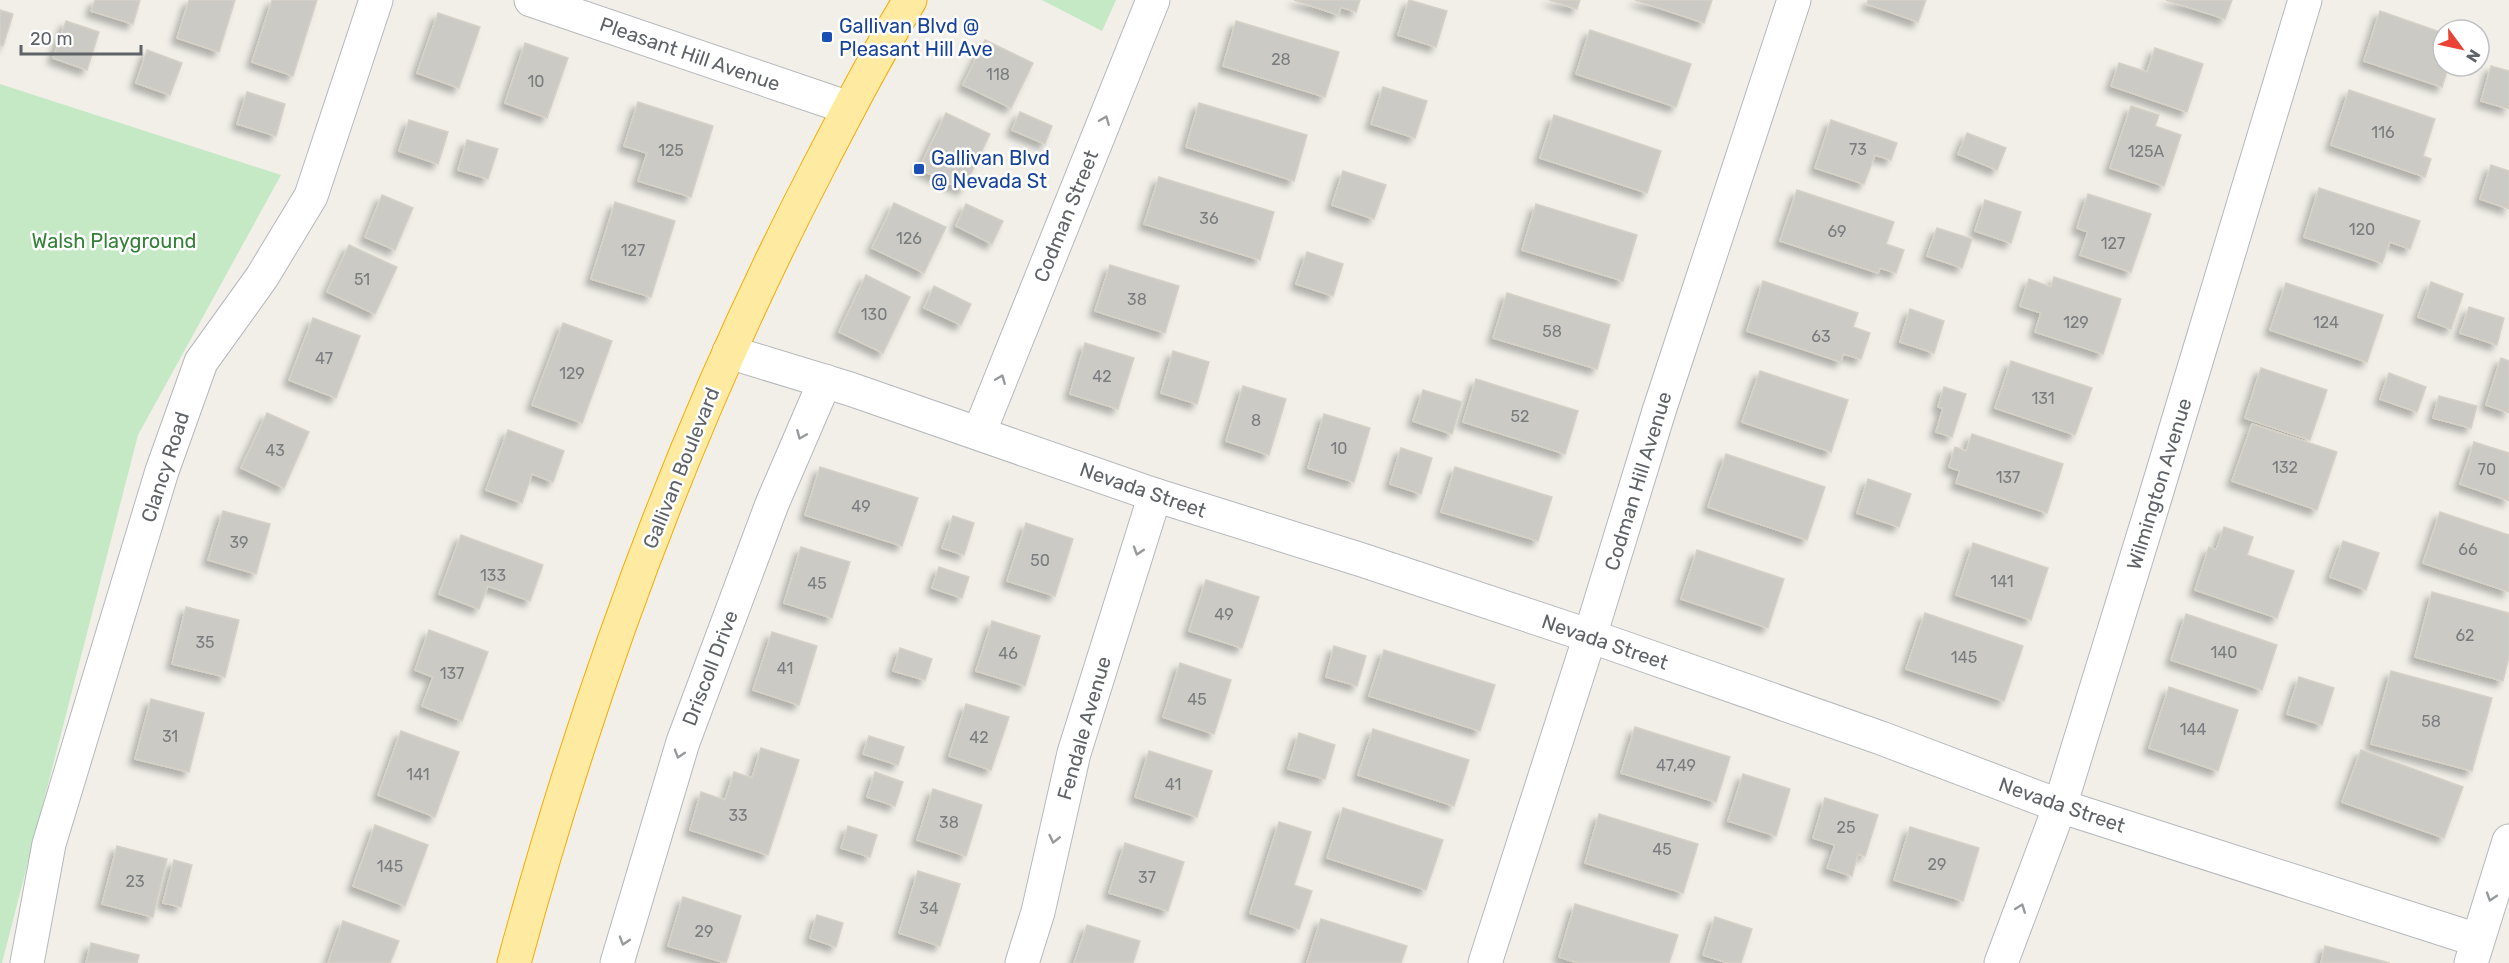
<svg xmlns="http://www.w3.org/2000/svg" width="2509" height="963" font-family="Rubik,sans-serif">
  <defs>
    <filter id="shadow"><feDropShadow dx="-5.5" dy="5.5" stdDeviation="3" flood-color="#0004"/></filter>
  </defs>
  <rect width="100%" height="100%" fill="#f1efe8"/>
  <g fill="#c5e8c5">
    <path d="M1042,0H1116L1102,31Z"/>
    <path d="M0,84L281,175L138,435L2,963H0Z"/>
  </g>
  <g fill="#cccac5" stroke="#d6d1c6" stroke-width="1.5" filter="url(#shadow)">
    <path d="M95,0H140L133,24L91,11Z"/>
    <path d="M189,0H235L219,52L177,38Z"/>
    <path d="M272,0H317L293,76L252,62Z"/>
    <path d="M1294,0H1360L1356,12L1341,7L1338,15Z"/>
    <path d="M1409,0L1447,11L1436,47L1398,35Z"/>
    <path d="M1549,0H1580L1577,9Z"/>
    <path d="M1635,0H1712L1704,23Z"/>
    <path d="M1868,0H1926L1918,22L1867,4Z"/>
    <path d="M2166,0H2232L2225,19Z"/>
    <path d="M0,10L13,14L3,46L0,45Z"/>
    <path d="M2380,11L2443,33V66H2449L2442,87L2364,61Z"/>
    <path d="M438,13L480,27L459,88L417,73Z"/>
    <path d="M66,21L99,32L87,70L53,58Z"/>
    <path d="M1236,21L1339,52L1325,97L1223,66Z"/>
    <path d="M1590,30L1691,64L1676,107L1576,74Z"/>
    <path d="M985,40L1033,63L1011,108L963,85Z"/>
    <path d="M525,43L568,58L547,118L505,103Z"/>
    <path d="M2155,48L2203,64L2187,112L2111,86L2119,63L2147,72Z"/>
    <path d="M147,50L182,63L170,95L136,83Z"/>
    <path d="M2491,66L2509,71V109L2481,101Z"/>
    <path d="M1383,87L1427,101L1415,138L1371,124Z"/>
    <path d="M2349,90L2435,119L2423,156L2431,159L2425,177L2331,145Z"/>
    <path d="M247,92L285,104L276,136L237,124Z"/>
    <path d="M638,102L713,126L691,197L638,181L647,153L624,146Z"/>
    <path d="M1199,103L1307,135L1294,181L1186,147Z"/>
    <path d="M2131,106L2159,115L2155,126L2181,135L2164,186L2110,168Z"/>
    <path d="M1020,112L1052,126L1045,144L1012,130Z"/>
    <path d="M946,113L990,134L963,190L919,169Z"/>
    <path d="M1554,115L1661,151L1647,193L1540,158Z"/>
    <path d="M409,120L448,132L438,164L399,151Z"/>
    <path d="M1831,120L1897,143L1891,160L1875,155L1864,184L1815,168Z"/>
    <path d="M1967,133L2006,148L1997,170L1958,154Z"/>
    <path d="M467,140L498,149L488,179L458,170Z"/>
    <path d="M2491,165L2509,171V209L2480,199Z"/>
    <path d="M1343,171L1386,185L1374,219L1332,205Z"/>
    <path d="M1159,177L1274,212L1260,260L1144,224Z"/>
    <path d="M2319,188L2420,221L2410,249L2390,242L2382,263L2304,237Z"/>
    <path d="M1797,190L1894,222L1886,244L1904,250L1896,273L1880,268L1878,273L1780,241Z"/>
    <path d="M2088,194L2151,214L2131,272L2080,255L2088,232L2077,228Z"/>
    <path d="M382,195L413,208L395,250L365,237Z"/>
    <path d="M1985,200L2021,212L2011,243L1975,231Z"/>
    <path d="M615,202L675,221L651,297L591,279Z"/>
    <path d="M894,203L946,227L924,273L872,248Z"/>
    <path d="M966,204L1003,221L992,244L956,226Z"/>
    <path d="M1536,204L1637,235L1623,281L1522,250Z"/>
    <path d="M1937,228L1972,239L1962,268L1927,256Z"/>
    <path d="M349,245L397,267L375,314L327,292Z"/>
    <path d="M1307,252L1343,264L1333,296L1296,284Z"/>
    <path d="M1110,265L1179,286L1165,333L1095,311Z"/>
    <path d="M866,275L910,297L883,353L839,332Z"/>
    <path d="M2054,277L2121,299L2103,354L2035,332L2041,313L2020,306L2029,279L2051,287Z"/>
    <path d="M1763,281L1858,313L1853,327L1870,333L1861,359L1843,354L1841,362L1747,331Z"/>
    <path d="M2431,282L2463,294L2451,329L2418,317Z"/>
    <path d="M2286,283L2383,315L2367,362L2270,330Z"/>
    <path d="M934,286L971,304L961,325L924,308Z"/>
    <path d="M1507,293L1610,325L1597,369L1493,338Z"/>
    <path d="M2469,307L2504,318L2497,345L2460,333Z"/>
    <path d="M1910,309L1944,321L1934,353L1900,342Z"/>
    <path d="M313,318L360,336L336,398L289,380Z"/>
    <path d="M563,323L612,341L582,423L532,405Z"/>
    <path d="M1085,343L1134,358L1118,409L1070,394Z"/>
    <path d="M1173,351L1209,362L1197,404L1161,393Z"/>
    <path d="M2501,358L2509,361V413L2486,405Z"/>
    <path d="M2011,361L2092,388L2075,435L1995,408Z"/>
    <path d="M2261,368L2327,390L2310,440L2245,418Z"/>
    <path d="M1760,371L1848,400L1831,452L1742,422Z"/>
    <path d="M2389,373L2426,387L2417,412L2380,399Z"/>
    <path d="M1476,379L1578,411L1565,454L1463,422Z"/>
    <path d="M1243,386L1286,399L1269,455L1226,441Z"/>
    <path d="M1944,387L1966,394L1952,437L1936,432L1943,408L1938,407Z"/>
    <path d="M1423,390L1462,402L1452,434L1413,421Z"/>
    <path d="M2439,396L2477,406L2471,428L2433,418Z"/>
    <path d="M267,413L309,432L284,488L241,468Z"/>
    <path d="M1324,414L1370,428L1354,482L1308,468Z"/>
    <path d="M2252,424L2337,452L2317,510L2232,481Z"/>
    <path d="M508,430L564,451L553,482L532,474L522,503L486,490Z"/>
    <path d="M1972,434L2063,464L2047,513L1956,483L1960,471L1949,467L1955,447L1966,451Z"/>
    <path d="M2474,442L2509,453V501L2460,484Z"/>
    <path d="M1401,448L1432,458L1421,494L1390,484Z"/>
    <path d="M1726,454L1825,487L1807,540L1708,507Z"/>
    <path d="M820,467L918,498L902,546L805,515Z"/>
    <path d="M1455,467L1552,497L1538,541L1441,512Z"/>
    <path d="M1868,479L1911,494L1899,527L1857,513Z"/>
    <path d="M223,511L270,524L256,574L208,560Z"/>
    <path d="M2440,512L2509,535V592L2423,563Z"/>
    <path d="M953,516L974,523L964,555L942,548Z"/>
    <path d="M1026,523L1073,539L1055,596L1007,581Z"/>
    <path d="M2224,527L2253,537L2247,555L2294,571L2277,618L2195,590L2209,547L2216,550Z"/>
    <path d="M461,535L543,565L530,601L488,586L479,609L439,594Z"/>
    <path d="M2343,541L2379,553L2366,590L2330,577Z"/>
    <path d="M1973,543L2048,568L2031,620L1956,595Z"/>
    <path d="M801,547L850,562L832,618L784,603Z"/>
    <path d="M1697,550L1784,579L1768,628L1681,599Z"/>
    <path d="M939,567L969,577L962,598L932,588Z"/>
    <path d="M1206,580L1259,597L1242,648L1189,631Z"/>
    <path d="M2432,592L2509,613V657L2503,681L2415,657Z"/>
    <path d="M186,607L239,620L225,677L172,664Z"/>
    <path d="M1925,613L2023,646L2004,701L1906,669Z"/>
    <path d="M2186,614L2277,645L2262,690L2171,660Z"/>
    <path d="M992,621L1040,636L1025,686L976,671Z"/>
    <path d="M429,630L488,652L462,721L422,706L433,677L415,670Z"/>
    <path d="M772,632L817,646L799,705L753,690Z"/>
    <path d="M1334,646L1366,656L1357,686L1326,677Z"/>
    <path d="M900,648L932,659L925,680L893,671Z"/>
    <path d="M1384,650L1495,685L1480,731L1369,696Z"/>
    <path d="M1180,663L1231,680L1214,734L1163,717Z"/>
    <path d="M2391,671L2492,698L2472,771L2371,744Z"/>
    <path d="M2299,677L2334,688L2322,725L2287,714Z"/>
    <path d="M2169,687L2238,710L2218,771L2149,748Z"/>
    <path d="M151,699L204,713L189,772L135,759Z"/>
    <path d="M966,704L1009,717L991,770L949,756Z"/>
    <path d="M1635,727L1730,757L1716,802L1621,773Z"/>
    <path d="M1373,729L1469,760L1454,806L1358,775Z"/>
    <path d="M401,731L459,752L435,817L378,795Z"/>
    <path d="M1299,733L1335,745L1325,779L1288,769Z"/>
    <path d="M869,736L904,747L898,765L863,754Z"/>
    <path d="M761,748L799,760L768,855L690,830L701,792L725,800L734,772L752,778Z"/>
    <path d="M2361,750L2463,787L2444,838L2342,802Z"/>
    <path d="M1149,751L1212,771L1197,817L1135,797Z"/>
    <path d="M875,772L903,782L895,806L867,797Z"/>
    <path d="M1743,774L1790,789L1776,836L1728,821Z"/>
    <path d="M933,789L982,805L966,856L917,840Z"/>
    <path d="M1825,798L1878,815L1865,856L1858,854L1852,876L1827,868L1835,845L1813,838Z"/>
    <path d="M1343,808L1443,840L1426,890L1327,858Z"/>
    <path d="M1599,814L1698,844L1683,893L1585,863Z"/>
    <path d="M1279,822L1311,832L1294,885L1312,891L1299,929L1250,913Z"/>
    <path d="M375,825L428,845L405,906L353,886Z"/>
    <path d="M848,826L877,835L870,857L841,848Z"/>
    <path d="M1910,827L1979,848L1963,901L1894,880Z"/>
    <path d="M1125,843L1184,862L1168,911L1109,893Z"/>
    <path d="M117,846L167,859L153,917L102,904Z"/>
    <path d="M174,860L192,865L181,907L163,903Z"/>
    <path d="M918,871L960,884L940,946L899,933Z"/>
    <path d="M683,897L741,916L726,963L668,946Z"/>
    <path d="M1575,904L1678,935L1669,963H1578L1559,957Z"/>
    <path d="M817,915L843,923L836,947L810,938Z"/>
    <path d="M1715,917L1752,929L1741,963H1728L1703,955Z"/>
    <path d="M1321,919L1407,946L1401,963H1307Z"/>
    <path d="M343,921L399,941L390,963H328Z"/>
    <path d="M1087,925L1140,941L1133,963H1074Z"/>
    <path d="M91,943L139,955L137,963H86Z"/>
    <path d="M2325,946L2390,963H2321Z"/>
  </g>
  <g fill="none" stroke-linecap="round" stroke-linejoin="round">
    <defs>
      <g id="minor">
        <path d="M531,0L849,108"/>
        <path d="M729,352L850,389L1155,495L1362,560L1590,636L1881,738L2060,806L2477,940"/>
        <path d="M979,433L1153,0"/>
        <path d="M27,963L49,844L162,471L201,362L262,277L311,196L376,0"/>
        <path d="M617,963L683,742L772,504L825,381"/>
        <path d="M1022,963L1038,912L1074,753L1155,495"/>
        <path d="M1485,963L1590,636L1659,411L1794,0"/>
        <path d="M2001,963L2060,806L2154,501L2305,0"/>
        <path d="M2471,963L2509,841"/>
      </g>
      <path id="trunk" d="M514,963C589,687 687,419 819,166C848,110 877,54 910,0"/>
    </defs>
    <use href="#minor" stroke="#b5b8bc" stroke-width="35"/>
    <use href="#trunk" stroke="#f9ab00" stroke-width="35"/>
    <use href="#minor" stroke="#fff" stroke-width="33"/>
    <use href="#trunk" stroke="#feeaa1" stroke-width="33"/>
  </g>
  <defs><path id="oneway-chevron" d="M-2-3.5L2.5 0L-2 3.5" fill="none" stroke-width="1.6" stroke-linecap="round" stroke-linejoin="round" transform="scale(1.5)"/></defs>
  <g stroke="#979a9d">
    <use href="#oneway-chevron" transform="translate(1105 120) rotate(-68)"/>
    <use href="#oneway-chevron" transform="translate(1001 379) rotate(-68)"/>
    <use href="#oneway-chevron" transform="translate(801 435) rotate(113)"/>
    <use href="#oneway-chevron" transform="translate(1138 551) rotate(108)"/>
    <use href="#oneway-chevron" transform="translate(679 754) rotate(107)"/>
    <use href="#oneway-chevron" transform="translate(1054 839) rotate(103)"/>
    <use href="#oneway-chevron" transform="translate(2491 897) rotate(108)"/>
    <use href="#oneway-chevron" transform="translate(2021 908) rotate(-69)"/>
    <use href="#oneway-chevron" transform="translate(624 941) rotate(107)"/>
  </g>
  <g fill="#1a4fb4" stroke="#fff" stroke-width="2">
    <rect x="821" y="31" width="12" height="12" rx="3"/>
    <rect x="913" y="163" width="12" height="12" rx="3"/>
  </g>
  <g text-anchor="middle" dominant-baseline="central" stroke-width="5" stroke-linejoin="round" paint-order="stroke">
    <g font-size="16" fill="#7a7d7f">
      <text x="1281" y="59">28</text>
      <text x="998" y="74">118</text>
      <text x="536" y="81">10</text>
      <text x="2383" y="132">116</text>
      <text x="1858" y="149">73</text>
      <text x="671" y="150">125</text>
      <text x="2146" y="151">125A</text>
      <text x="1209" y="218">36</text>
      <text x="2362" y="229">120</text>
      <text x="1837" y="231">69</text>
      <text x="909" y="238">126</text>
      <text x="2113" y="243">127</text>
      <text x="633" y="250">127</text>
      <text x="362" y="279">51</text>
      <text x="1137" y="299">38</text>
      <text x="874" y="314">130</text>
      <text x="2076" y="322">129</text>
      <text x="2326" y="322">124</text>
      <text x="1552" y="331">58</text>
      <text x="1821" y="336">63</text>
      <text x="324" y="358">47</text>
      <text x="572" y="373">129</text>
      <text x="1102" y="376">42</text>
      <text x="2043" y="398">131</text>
      <text x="1520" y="416">52</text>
      <text x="1256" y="420">8</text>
      <text x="1339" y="448">10</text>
      <text x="275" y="450">43</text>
      <text x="2285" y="467">132</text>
      <text x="2487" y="469">70</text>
      <text x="2008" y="477">137</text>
      <text x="861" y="506">49</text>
      <text x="239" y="542">39</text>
      <text x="2468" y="549">66</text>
      <text x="1040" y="560">50</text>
      <text x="493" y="575">133</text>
      <text x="2002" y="581">141</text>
      <text x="817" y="583">45</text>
      <text x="1224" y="614">49</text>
      <text x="2465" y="635">62</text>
      <text x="205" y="642">35</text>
      <text x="2224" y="652">140</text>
      <text x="1008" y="653">46</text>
      <text x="1964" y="657">145</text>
      <text x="785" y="668">41</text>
      <text x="452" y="673">137</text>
      <text x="1197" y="699">45</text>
      <text x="2431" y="721">58</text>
      <text x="2193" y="729">144</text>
      <text x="170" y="736">31</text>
      <text x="979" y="737">42</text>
      <text x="1676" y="765">47,49</text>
      <text x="418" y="774">141</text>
      <text x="1173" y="784">41</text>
      <text x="738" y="815">33</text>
      <text x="949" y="822">38</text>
      <text x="1846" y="827">25</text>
      <text x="1662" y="849">45</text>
      <text x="1937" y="864">29</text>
      <text x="390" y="866">145</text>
      <text x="1147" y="877">37</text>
      <text x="135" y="881">23</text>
      <text x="929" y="908">34</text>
      <text x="704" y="931">29</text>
    </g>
    <g font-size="20" fill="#164399" stroke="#fff" text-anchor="start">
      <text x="839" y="26">Gallivan Blvd @<tspan x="839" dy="23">Pleasant Hill Ave</tspan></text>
      <text x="931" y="158">Gallivan Blvd<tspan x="931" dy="23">@ Nevada St</tspan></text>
    </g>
    <g font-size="20" fill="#5f6368" stroke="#fff">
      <text transform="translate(690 54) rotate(19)">Pleasant Hill Avenue</text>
      <text transform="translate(1066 216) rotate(-68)">Codman Street</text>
      <text transform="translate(165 467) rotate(-72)">Clancy Road</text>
      <text transform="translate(681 468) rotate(-68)">Gallivan Boulevard</text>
      <text transform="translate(1638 481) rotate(-73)">Codman Hill Avenue</text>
      <text transform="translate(2159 484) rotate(-73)">Wilmington Avenue</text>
      <text transform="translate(1143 490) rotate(19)">Nevada Street</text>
      <text transform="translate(1605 642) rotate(19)">Nevada Street</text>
      <text transform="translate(710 668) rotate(-69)">Driscoll Drive</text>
      <text transform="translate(1084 728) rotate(-74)">Fendale Avenue</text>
      <text transform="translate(2062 805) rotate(19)">Nevada Street</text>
    </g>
    <g font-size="20" fill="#348238" stroke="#fff">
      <text x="114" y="241">Walsh Playground</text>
    </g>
  </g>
  <g transform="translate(2461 48) rotate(123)"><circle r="28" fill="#ffffff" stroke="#bfc1c3" stroke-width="1.5"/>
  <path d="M0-4.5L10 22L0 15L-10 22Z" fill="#ea4335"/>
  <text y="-9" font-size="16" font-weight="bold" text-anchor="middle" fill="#5f6368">N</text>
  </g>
  <path d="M21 45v9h120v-9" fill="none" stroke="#5f6368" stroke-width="3"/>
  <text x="30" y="45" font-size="18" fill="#5f6368" stroke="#ffffff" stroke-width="4.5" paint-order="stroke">20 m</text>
</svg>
